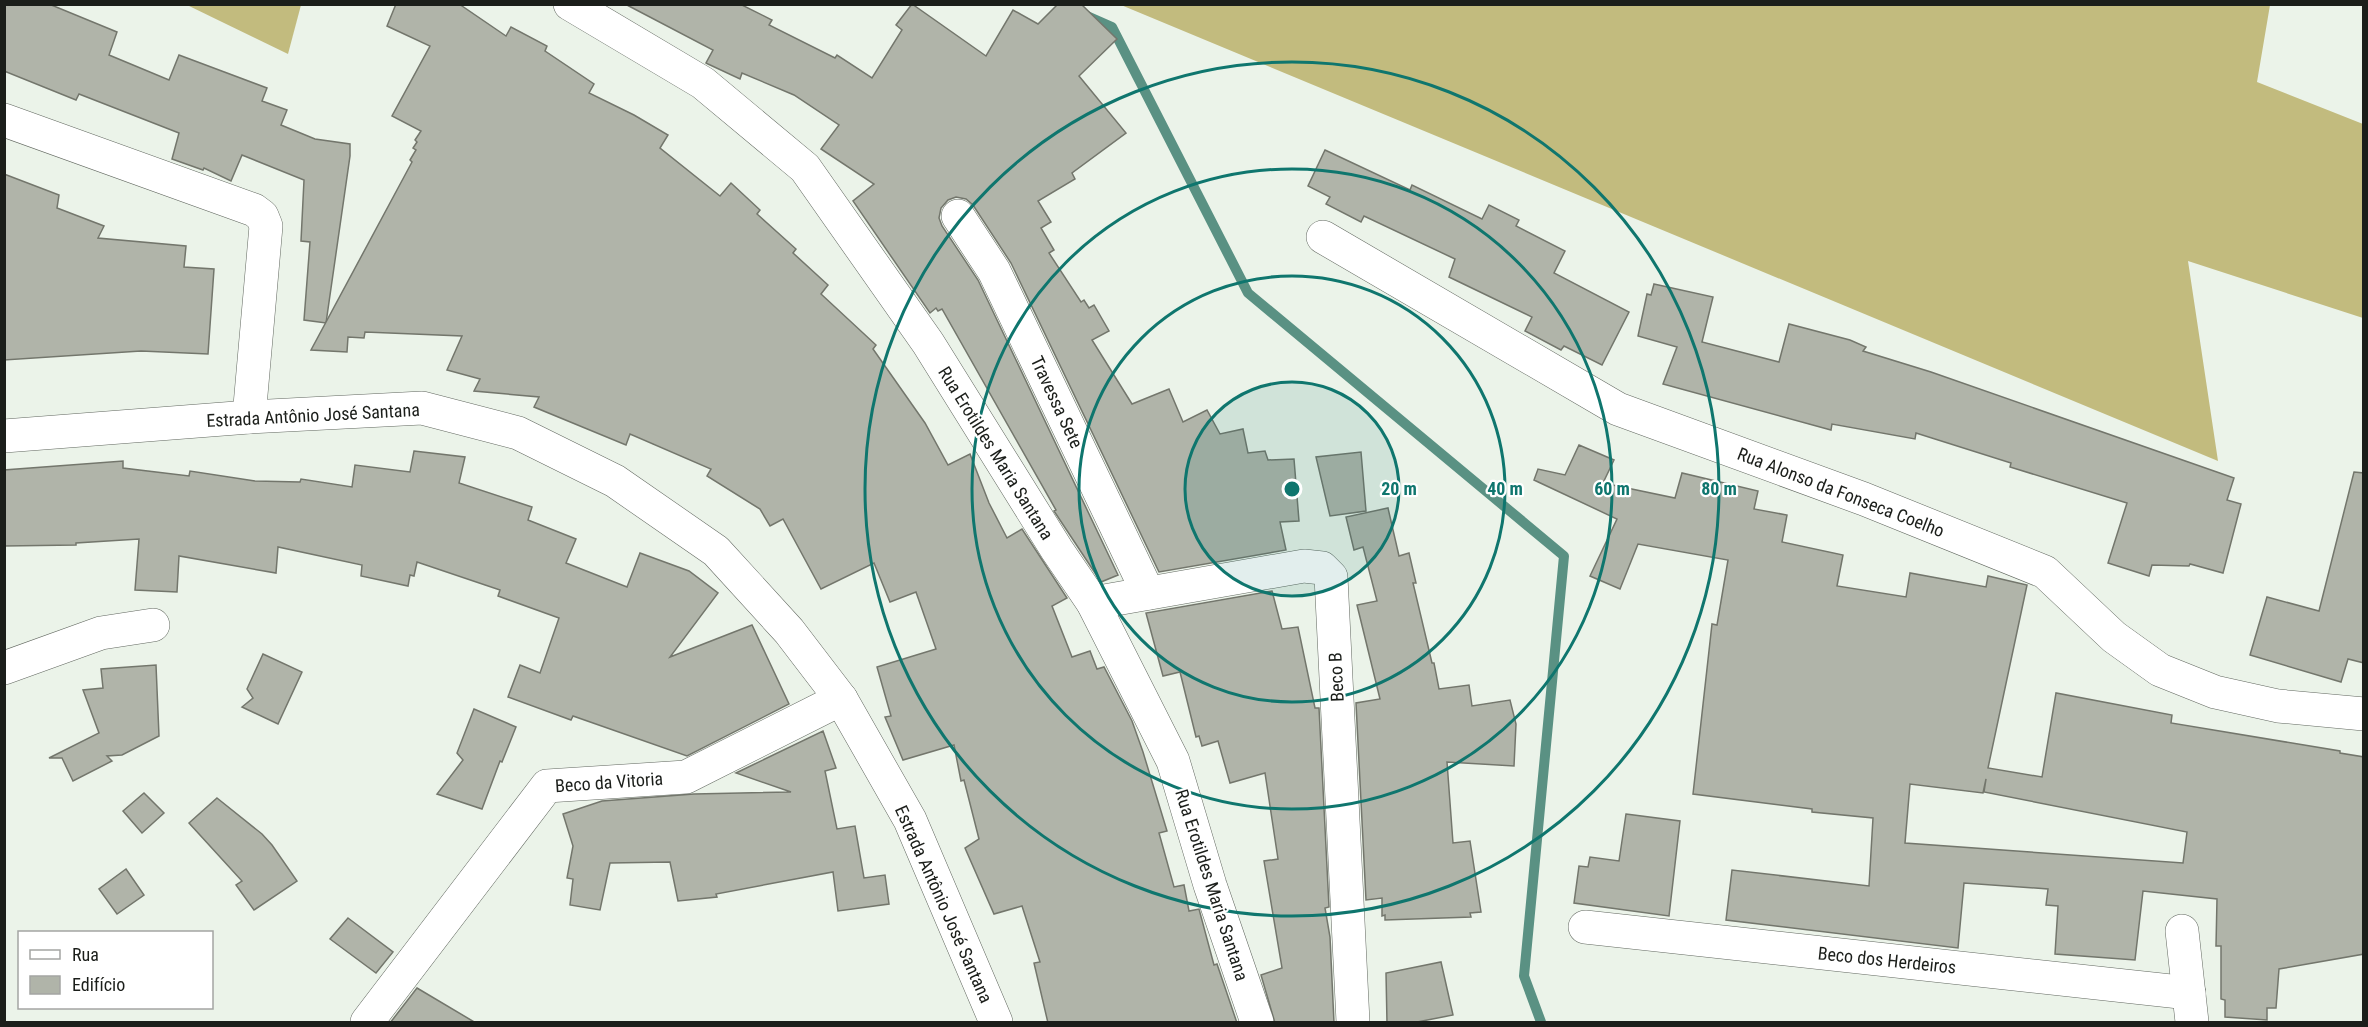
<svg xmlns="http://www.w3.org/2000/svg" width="2368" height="1027" font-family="'Roboto Condensed',sans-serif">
  <rect width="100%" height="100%" fill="#ebf3e9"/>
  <g fill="#c2bb7e">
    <path d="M187,5H301L288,54Z"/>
    <path d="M1121,5H2270L2257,82L2363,124V318L2188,261L2218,461Z"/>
  </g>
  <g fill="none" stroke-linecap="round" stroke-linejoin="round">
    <path stroke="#5a9183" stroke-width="10" d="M1087,16L1112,27L1248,293L1564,556L1524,976L1541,1022"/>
  </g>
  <g fill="#b0b4a9" stroke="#73766c" stroke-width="1.5" fill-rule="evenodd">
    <path d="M4,4H49L117,32L109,55L169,80L179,55L267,88L262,101L287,110L281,125L315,139L350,144V156L326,323L304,320L310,242L301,241L304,180L242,155L231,181L204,168L203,170L172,159L179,133L79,94L76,100L4,71Z"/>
    <path d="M396,4H459L506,36L511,27L547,46L545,51L594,84L589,93L634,115L668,135L660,148L720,196L731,183L760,210L757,214L796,249L793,253L828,285L821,294L876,345L873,349L925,423L948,465L970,454L989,503L1007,538L1022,529L1067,598L1052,606L1072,657L1090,651L1097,669L1104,667L1132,721L1143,752L1167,831L1159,833L1174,887L1184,885L1189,911L1199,909L1214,965L1217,964L1237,1023H1048L1034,963L1040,962L1022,906L994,914L965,848L979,839L964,780L961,781L954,745L903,760L885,717L891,716L877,667L936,649L916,592L890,602L874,563L821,589L783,519L770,526L760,509L707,476L711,469L630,434L626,445L534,407L539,397L474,391L480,379L447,370L462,336L365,332L364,338L348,337L347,352L311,350L412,162L410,160L416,150L413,148L417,142L415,140L421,131L392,116L430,46L387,26Z"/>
    <path d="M625,4H740L772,20L769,25L835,58L837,55L872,78L902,30L896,25L912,4L986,56L1013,10L1038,24L1058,4H1081L1117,39L1079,76L1126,133L1072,173L1075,179L1038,201L1051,222L1041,228L1054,250L1049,253L1081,302L1084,300L1089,308L1094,305L1109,331L1092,340L1132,404L1169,389L1183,422L1207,410L1220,434L1243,429L1248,453L1265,451L1268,460L1294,459L1299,521L1280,522L1286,550L1159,572L1011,263L973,205L966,199L956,197L948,200L941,208L939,218L942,226L978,280L1118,575L1101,582L1054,511L1056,510L942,309L938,311L936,308L930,313L853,201L874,184L821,149L839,125L794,95L742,73L740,79L708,64L706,63L713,50Z"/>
    <path d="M1325,150L1410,190L1412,185L1482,219L1489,205L1519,220L1516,226L1565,251L1554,273L1629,312L1602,365L1564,346L1561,350L1525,331L1532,317L1449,277L1455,259L1364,216L1361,222L1326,204L1330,197L1308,186Z"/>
    <path d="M4,174L59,195L57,208L104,226L98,238L186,246L184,267L214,269L208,354L141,351L4,360Z"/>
    <path d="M1654,284L1713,297L1702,342L1779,362L1789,324L1850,340L1866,347L1863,351L1931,372L2234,478L2227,500L2241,504L2223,573L2190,564L2189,566L2152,565L2149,576L2108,563L2127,503L2010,467L2011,463L1916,433L1915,439L1832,424L1831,430L1663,384L1677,347L1638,336L1647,294L1651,295Z"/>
    <path d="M1579,445L1614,460L1603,483L1675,498L1682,473L1758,491L1754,509L1787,515L1782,542L1843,555L1837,586L1906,597L1910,573L1986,587L1988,576L2027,585L1988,768L2042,777L2056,693L2172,715L2171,723L2340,751V753L2364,757V954L2279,969L2276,1008H2267V1020L2225,1017V1000L2221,999V946H2216L2217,899L2143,891L2135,960L2055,954L2058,906L2046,905L2048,889L1964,883L1958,948L1726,920L1732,870L1869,886L1873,818L1812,812V809L1693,794L1712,624L1717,625L1728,560L1638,544L1620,589L1590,576L1617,519L1534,480L1538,469L1565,475ZM1986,779L1984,792L2187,832L2183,863L1905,843L1910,784L1983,793Z"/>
    <path d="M414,451L465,457L459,483L532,507L528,520L576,539L566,563L627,587L640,553L689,571L718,593L670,657L752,625L789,704L687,756L573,716L571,720L508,697L520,665L540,673L559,618L498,596L500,590L417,562L414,576L410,575L408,586L361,576L362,565L278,547L276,573L179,556L177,592L135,590L139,539L76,543V545L4,546V470L123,461V468L189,476L190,471L255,481L300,482L301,479L352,487L355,465L410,472Z"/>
    <path d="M1361,452L1366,511L1330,516L1316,457Z"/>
    <path d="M2354,472L2364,473V663L2348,659L2341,682L2250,655L2267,597L2319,611Z"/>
    <path d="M1388,508L1399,556L1409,553L1416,583H1413L1432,663H1434L1439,689L1469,685L1472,706L1510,700L1516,724L1514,766L1447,762L1453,843L1470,841L1481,912L1470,913L1471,917L1385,920V915L1382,916V898L1366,900L1356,703L1380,699L1357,605L1377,601L1363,547L1354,550L1346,517Z"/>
    <path d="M1272,591L1282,629L1298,627L1315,708H1319L1329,907L1325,908L1330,937L1334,1023H1275L1261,975L1282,968L1264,861L1278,859L1265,773L1230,783L1218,741L1202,746L1199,736L1196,737L1180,672L1163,676L1146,613Z"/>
    <path d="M263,654L302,672L278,724L242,707L253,698L247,689Z"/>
    <path d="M156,665L159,736L122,755L107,756L112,761L73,781L62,758H49L99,733L83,690L103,688L101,669Z"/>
    <path d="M474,709L516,727L502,762L500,761L482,809L437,794L463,760L457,753Z"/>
    <path d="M823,731L836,768L825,771L837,829L855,826L864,878L885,875L889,904L838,911L833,872L716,894L717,897L678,901L670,862L610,863L600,910L570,905L573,879L567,878L573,846L563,814L602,801L694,794L791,792L736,773Z"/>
    <path d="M144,793L164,813L142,833L123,811Z"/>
    <path d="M217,798L262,834L272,845L297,881L254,910L236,885L242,881L189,823Z"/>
    <path d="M1626,814L1680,821L1669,916L1574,903L1579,866L1588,867L1590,857L1619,861Z"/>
    <path d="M126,869L144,895L117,914L99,889Z"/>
    <path d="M348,918L393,952L376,973L330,939Z"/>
    <path d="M1441,962L1453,1015L1412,1023H1387L1386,973Z"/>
    <path d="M417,988L476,1023H390Z"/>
  </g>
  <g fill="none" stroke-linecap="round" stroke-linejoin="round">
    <defs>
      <g id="minor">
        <path d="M570,4L703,83L805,168L928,343L1057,550L1093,603L1173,761L1210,885L1257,1022"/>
        <path d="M4,120L254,210L262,216L266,226L249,417"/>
        <path d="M958,216L994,271L1148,593"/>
        <path d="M1323,237L1618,409L1864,499L2045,572L2114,637L2160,670L2215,692L2278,706L2364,714"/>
        <path d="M4,436L249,417L422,408L518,433L615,481L716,551L789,631L841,699L910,820L996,1022"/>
        <path d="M1093,603L1304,566L1322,568L1331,577L1353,1022"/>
        <path d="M4,668L101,633L153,625"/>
        <path d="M1585,927L2189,993"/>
        <path d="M2182,931L2192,1022"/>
        <path d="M367,1022L547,786L686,777L841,699"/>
      </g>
    </defs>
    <use href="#minor" stroke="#626860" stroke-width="34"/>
    <use href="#minor" stroke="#fff" stroke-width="33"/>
  </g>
  <circle cx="1292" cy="489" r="107" fill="#0f766e" fill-opacity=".12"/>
  <g fill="none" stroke="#0f766e" stroke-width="3">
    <circle cx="1292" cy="489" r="107"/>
    <circle cx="1292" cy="489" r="213"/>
    <circle cx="1292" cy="489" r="320"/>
    <circle cx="1292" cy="489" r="427"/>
  </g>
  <g text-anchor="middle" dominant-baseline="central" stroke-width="4.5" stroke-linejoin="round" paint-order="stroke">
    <g font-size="18" fill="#1b1e1a" stroke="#fff">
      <text transform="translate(1057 402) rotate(65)">Travessa Sete</text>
      <text transform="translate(313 415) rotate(-3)">Estrada Antônio José Santana</text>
      <text transform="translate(996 453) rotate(58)">Rua Erotildes Maria Santana</text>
      <text transform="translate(1841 492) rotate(21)">Rua Alonso da Fonseca Coelho</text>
      <text transform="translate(1336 677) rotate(-93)">Beco B</text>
      <text transform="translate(609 782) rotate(-4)">Beco da Vitoria</text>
      <text transform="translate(1212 885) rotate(72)">Rua Erotildes Maria Santana</text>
      <text transform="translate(944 904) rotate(66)">Estrada Antônio José Santana</text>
      <text transform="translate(1887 960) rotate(6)">Beco dos Herdeiros</text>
    </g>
  </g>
  <circle cx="1292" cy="489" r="9" fill="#0f766e" stroke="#fff" stroke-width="3"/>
  <g font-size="18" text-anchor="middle" font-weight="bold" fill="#0f766e" stroke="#fff" stroke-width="4.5" stroke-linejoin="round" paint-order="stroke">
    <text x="1399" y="495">20 m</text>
    <text x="1505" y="495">40 m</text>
    <text x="1612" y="495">60 m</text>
    <text x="1719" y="495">80 m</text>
  </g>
  <rect width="2368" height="1027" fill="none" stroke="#1b1e1a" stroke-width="12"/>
  <rect x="18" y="931" width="195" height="78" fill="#ffffff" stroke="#a4a5a3" stroke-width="1.5"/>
  <rect x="30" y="950" width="30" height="9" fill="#ffffff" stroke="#a4a5a3" stroke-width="1.5"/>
  <text x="72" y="961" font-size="18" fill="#1b1e1a">Rua</text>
  <rect x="30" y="976" width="30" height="18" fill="#b0b4a9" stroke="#a4a5a3" stroke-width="1.5"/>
  <text x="72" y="991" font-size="18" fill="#1b1e1a">Edifício</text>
</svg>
